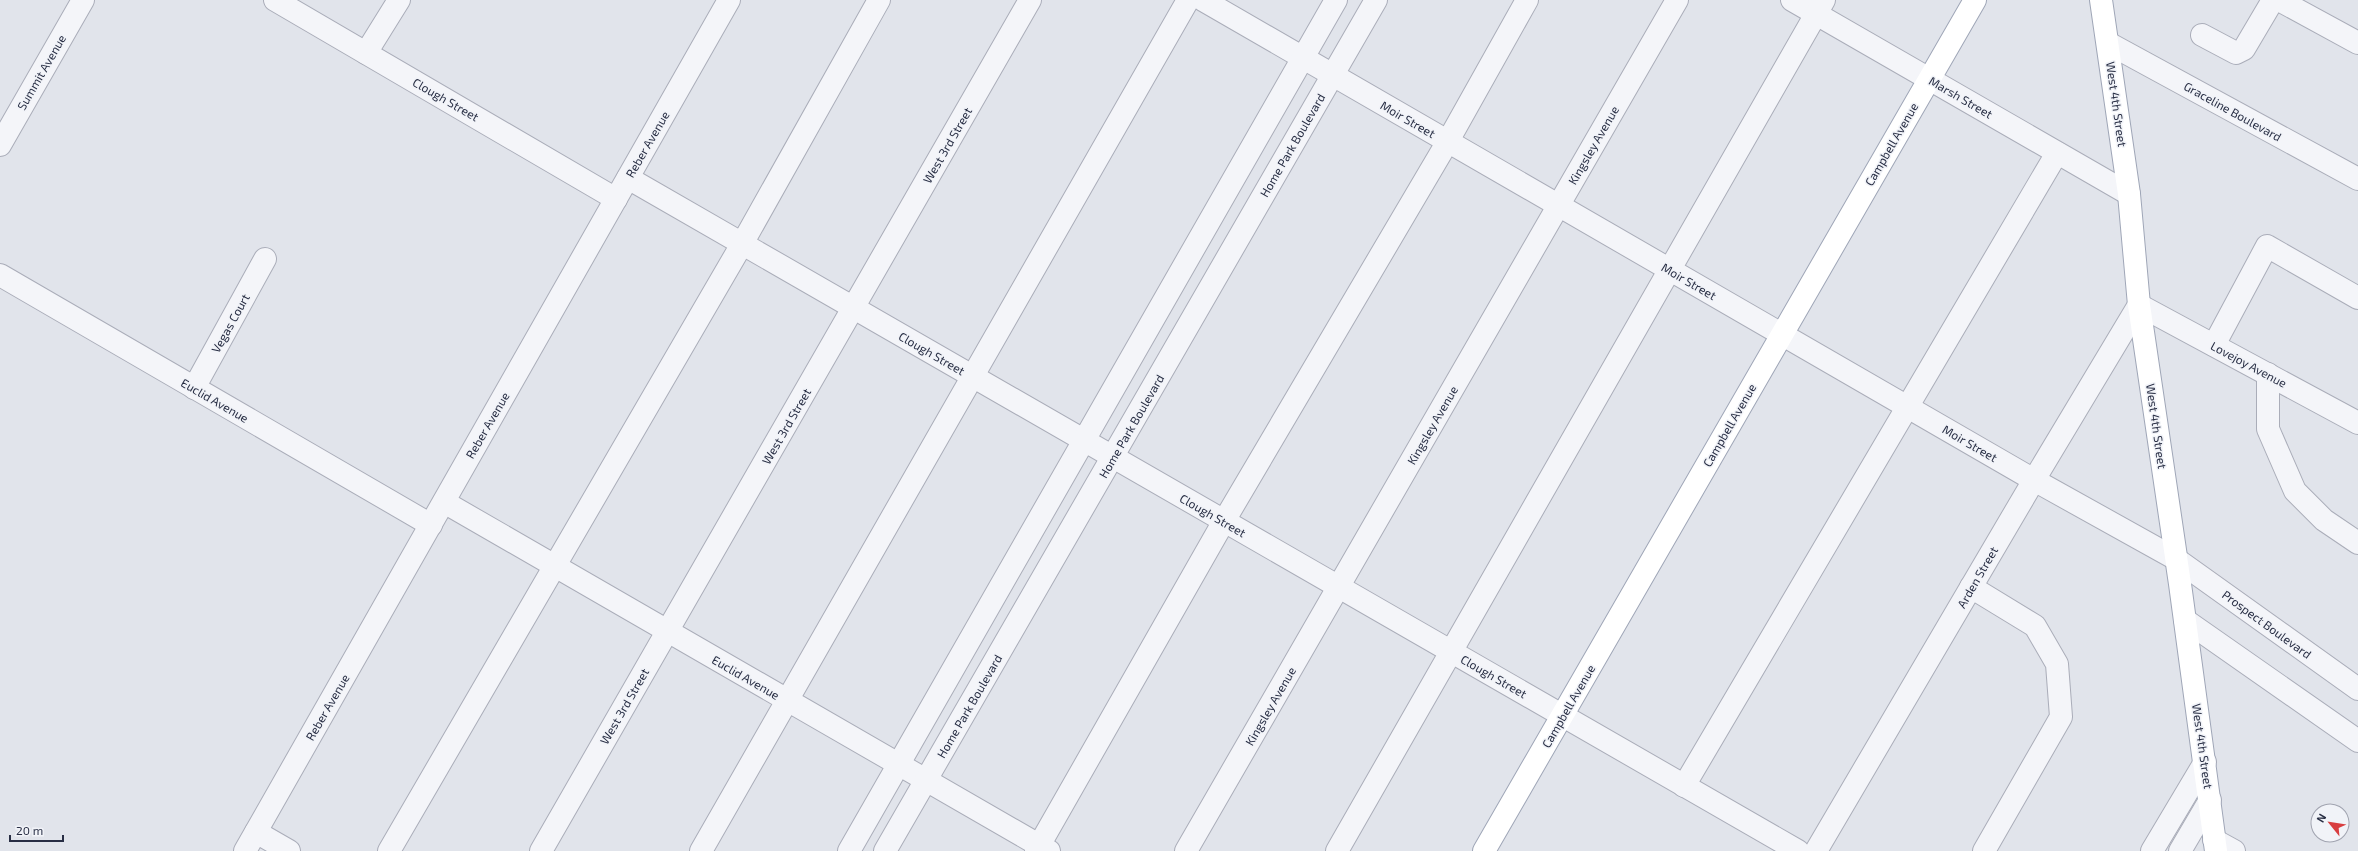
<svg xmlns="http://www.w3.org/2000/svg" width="2358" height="851" font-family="'Exo 2',sans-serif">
  <rect width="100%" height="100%" fill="#e1e4eb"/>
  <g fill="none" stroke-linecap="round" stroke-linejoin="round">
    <defs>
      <g id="minor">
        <path d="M275,0L616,199"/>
        <path d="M1203,0L2034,480L2176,559L2358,689"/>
        <path d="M1792,0L2129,194"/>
        <path d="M2279,0L2358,43"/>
        <path d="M2202,35L2236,53L2244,49L2273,0"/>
        <path d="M2108,43L2358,179"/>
        <path d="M366,53L399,0"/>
        <path d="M0,145L83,0"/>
        <path d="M628,178L1798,851"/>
        <path d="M0,275L431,525"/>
        <path d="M2214,345L2267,246L2358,298"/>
        <path d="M2268,374V429L2295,491L2324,520L2358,543"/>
        <path d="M194,388L265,259"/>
        <path d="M444,502L1049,851"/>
        <path d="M1971,587L2035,626L2057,664L2061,717L1984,851"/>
        <path d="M2185,620L2358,741"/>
        <path d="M1684,786L2057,153"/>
        <path d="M256,832L289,851"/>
        <path d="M2214,840L2234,851"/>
        <path d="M245,851L729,0"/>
        <path d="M389,851L742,244L879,0"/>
        <path d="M541,851L1030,0"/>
        <path d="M701,851L1188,0"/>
        <path d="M849,851L1336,0"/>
        <path d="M885,851L1376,0"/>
        <path d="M1036,851L1224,521L1448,141L1527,0"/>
        <path d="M1186,851L1677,0"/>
        <path d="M1337,851L1824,0"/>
        <path d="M1816,851L2034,480L2139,305L2358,423"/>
        <path d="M2152,851L2205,762"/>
        <path d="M2180,851L2210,800"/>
      </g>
      <g id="major">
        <path d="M2101,0L2129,194L2139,305L2180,584L2216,851"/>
        <path d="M1484,851L1975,0"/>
      </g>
    </defs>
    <use href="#minor" stroke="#aaadb9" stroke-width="24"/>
    <use href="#major" stroke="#9fa6b7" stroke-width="24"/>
    <use href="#minor" stroke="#f4f5f9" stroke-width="22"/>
    <use href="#major" stroke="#fff" stroke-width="22"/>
  </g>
  <g text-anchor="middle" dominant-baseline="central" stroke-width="3" stroke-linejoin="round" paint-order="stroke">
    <g font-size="12" fill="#282e44" stroke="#f1f3f8">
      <text transform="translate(41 72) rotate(-60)">Summit Avenue</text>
      <text transform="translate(1961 97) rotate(30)">Marsh Street</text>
      <text transform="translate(446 99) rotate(30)">Clough Street</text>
      <text transform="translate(2117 104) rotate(82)">West 4th Street</text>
      <text transform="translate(2233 111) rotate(29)">Graceline Boulevard</text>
      <text transform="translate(1408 119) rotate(30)">Moir Street</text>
      <text transform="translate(647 144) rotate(-60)">Reber Avenue</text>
      <text transform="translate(1891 144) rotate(-60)">Campbell Avenue</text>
      <text transform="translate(947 145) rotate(-60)">West 3rd Street</text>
      <text transform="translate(1292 145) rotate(-60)">Home Park Boulevard</text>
      <text transform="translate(1593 145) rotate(-60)">Kingsley Avenue</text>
      <text transform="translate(1689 281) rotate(30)">Moir Street</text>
      <text transform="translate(230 323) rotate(-61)">Vegas Court</text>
      <text transform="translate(932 353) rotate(30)">Clough Street</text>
      <text transform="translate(2249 364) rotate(28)">Lovejoy Avenue</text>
      <text transform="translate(215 400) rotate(30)">Euclid Avenue</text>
      <text transform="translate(487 425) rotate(-60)">Reber Avenue</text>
      <text transform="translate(1432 425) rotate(-60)">Kingsley Avenue</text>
      <text transform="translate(1729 425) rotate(-60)">Campbell Avenue</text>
      <text transform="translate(786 426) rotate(-60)">West 3rd Street</text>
      <text transform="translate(1131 426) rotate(-60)">Home Park Boulevard</text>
      <text transform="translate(2157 426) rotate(82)">West 4th Street</text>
      <text transform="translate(1970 443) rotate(30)">Moir Street</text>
      <text transform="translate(1213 515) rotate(30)">Clough Street</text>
      <text transform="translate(1977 577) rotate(-60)">Arden Street</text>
      <text transform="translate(2267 624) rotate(36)">Prospect Boulevard</text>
      <text transform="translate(1494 676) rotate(30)">Clough Street</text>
      <text transform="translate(746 677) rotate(30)">Euclid Avenue</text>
      <text transform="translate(624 706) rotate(-60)">West 3rd Street</text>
      <text transform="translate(969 706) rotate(-60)">Home Park Boulevard</text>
      <text transform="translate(1270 706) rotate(-60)">Kingsley Avenue</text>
      <text transform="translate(1568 706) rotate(-60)">Campbell Avenue</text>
      <text transform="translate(327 707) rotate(-60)">Reber Avenue</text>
      <text transform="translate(2203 746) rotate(82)">West 4th Street</text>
    </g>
  </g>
  <g transform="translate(2330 823) rotate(300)"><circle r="19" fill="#f1f3f8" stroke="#a1a4b0"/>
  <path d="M0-3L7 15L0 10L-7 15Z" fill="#d83e40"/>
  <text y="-6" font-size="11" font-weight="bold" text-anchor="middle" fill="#282e44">N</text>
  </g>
  <path d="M10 835v6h53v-6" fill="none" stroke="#282e44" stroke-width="2"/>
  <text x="16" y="835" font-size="12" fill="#282e44" stroke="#f1f3f8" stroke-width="3" paint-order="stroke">20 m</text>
</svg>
